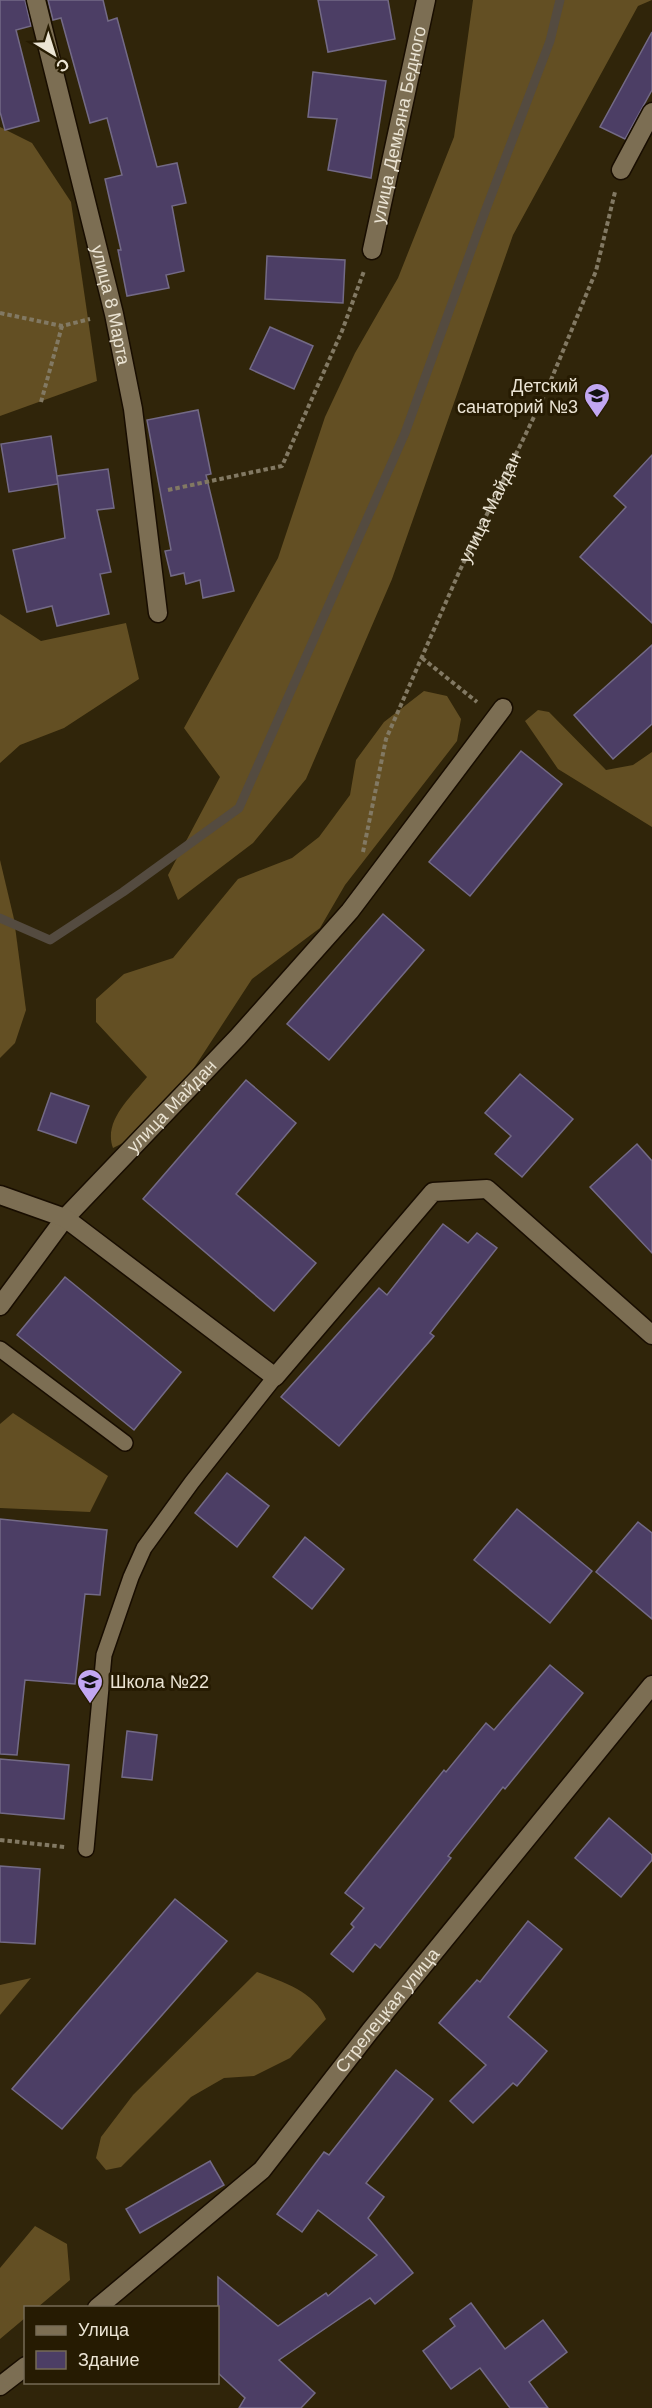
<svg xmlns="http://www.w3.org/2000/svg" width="652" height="2408" font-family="Helvetica,sans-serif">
  <rect width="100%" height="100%" fill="#30250a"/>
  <g fill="#634f23">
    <path d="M473,0H652L638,6L513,235L392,579L306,779L253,843L178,900L168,875L220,777L184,728L278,558L325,417L355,353L398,278L454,137Z"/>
    <path d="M0,127L32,143L71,202L97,381L0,416Z"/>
    <path d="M0,614L41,641L126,623L139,679L64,728L20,745L0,763Z"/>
    <path d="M424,691L447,696L461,719L457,741L345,885L320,928L252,979L175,1097L141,1134L113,1148C103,1121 131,1097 147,1077L96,1022V999L124,974L173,958L238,879L292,858L319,837L350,795L356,760L384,722Z"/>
    <path d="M538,710L549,712L606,770L633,765L652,752V827L558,769L525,721Z"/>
    <path d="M0,860L14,919L26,1010L15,1043L0,1058Z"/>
    <path d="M13,1413L108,1476L90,1512L0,1508V1424Z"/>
    <path d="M257,1972C283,1982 314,1991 326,2019L290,2058L254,2076L224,2078L191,2097L121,2167L106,2170L96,2158L101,2137L133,2095Z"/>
    <path d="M31,1978L0,2015V1985Z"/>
    <path d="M35,2226L67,2244L70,2280L38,2307L26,2308L25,2318L0,2339V2268Z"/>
  </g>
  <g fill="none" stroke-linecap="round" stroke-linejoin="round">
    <path stroke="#544b40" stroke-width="9" d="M0,918L50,940L123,892L239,808L405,433L486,209L550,41L560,0"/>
  </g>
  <g fill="#4c3e65" stroke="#736a86" stroke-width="1.5">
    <path d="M0,0H25L31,26L16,30L39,121L5,130L0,112Z"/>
    <path d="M48,0H103L108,21L117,18L157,167L177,163L186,203L172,206L184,271L166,275L169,288L127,296L118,250H121L105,179L122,175L107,118L90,123L61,18L53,20Z"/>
    <path d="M318,0H388L395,39L328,52Z"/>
    <path d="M652,32V90L625,139L600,127Z"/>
    <path d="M313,72L386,81L371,178L328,170L337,119L308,117Z"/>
    <path d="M267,256L345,260L343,303L265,299Z"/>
    <path d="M270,327L313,346L294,389L250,369Z"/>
    <path d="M198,410L211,474L206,475L234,591L203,598L200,580L186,584L184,573L171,576L165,551L171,550L147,420Z"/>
    <path d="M51,436L58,484L9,492L1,444Z"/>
    <path d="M652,455V623L580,557L626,507L614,496Z"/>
    <path d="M108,469L114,508L97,510L111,572L100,574L109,614L57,626L52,606L27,612L13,550L65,538L57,476Z"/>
    <path d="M652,645V724L613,759L574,715Z"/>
    <path d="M521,751L562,784L470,896L429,862Z"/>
    <path d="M383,914L424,950L329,1060L287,1024Z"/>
    <path d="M520,1074L573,1119L522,1177L495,1154L511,1136L485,1113Z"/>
    <path d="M246,1080L296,1123L236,1194L316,1263L274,1311L143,1199Z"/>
    <path d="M51,1093L89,1106L76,1143L38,1130Z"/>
    <path d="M637,1144L652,1161V1253L590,1187Z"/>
    <path d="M443,1224L468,1243L477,1233L497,1248L430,1333L434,1336L339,1446L281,1397L379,1288L387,1295Z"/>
    <path d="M65,1277L181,1372L134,1430L17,1335Z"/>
    <path d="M227,1473L269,1506L237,1547L195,1513Z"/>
    <path d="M517,1509L592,1571L550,1623L474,1560Z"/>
    <path d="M0,1519L107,1530L100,1595L85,1594L75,1684L25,1680L17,1755L0,1754Z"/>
    <path d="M638,1522L652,1533V1619L596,1572Z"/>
    <path d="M305,1537L344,1569L312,1609L273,1577Z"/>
    <path d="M550,1665L583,1693L505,1789L503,1787L448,1856L451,1858L380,1948L375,1944L353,1972L331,1954L354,1927L351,1924L364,1908L345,1893L444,1770L446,1772L486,1723L494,1730Z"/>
    <path d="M127,1731L157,1735L152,1780L122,1777Z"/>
    <path d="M0,1759L69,1765L64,1819L0,1813Z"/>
    <path d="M609,1818L652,1855V1860L621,1897L575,1858Z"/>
    <path d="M0,1866L40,1869L35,1944L0,1942Z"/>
    <path d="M175,1899L227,1941L62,2129L12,2089Z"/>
    <path d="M528,1921L562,1949L508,2017L547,2051L517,2086L513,2083L473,2123L450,2101L486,2065L439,2023L477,1980L480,1982Z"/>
    <path d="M396,2070L433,2099L366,2183L384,2197L368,2218L413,2273L375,2304L370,2298L279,2360L315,2393L301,2408H239L245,2398L218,2373V2277L278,2326L326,2293L328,2296L377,2255L318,2210L302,2232L277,2214L324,2152L329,2155Z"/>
    <path d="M210,2161L224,2185L140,2233L126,2209Z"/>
    <path d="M471,2303L505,2349L543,2320L567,2352L529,2382L548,2408H510L480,2368L451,2389L423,2351L455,2326L450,2319Z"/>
  </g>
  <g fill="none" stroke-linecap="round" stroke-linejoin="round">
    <defs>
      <g id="lane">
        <path d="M0,1349L125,1443"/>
        <path d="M86,1849L104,1655L131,1577L144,1548L192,1482L275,1377"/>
      </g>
      <g id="street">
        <path id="s2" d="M36,0L114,314L133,409L158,613"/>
        <path d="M621,170L652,112"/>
        <path id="s3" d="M372,250L426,0"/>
        <path id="s4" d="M0,1306L65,1218L238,1037L350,911L503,708"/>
        <path id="s5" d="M97,2308L262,2170L370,2031L652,1685"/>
        <path d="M0,2386L26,2366"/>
      </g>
      <path id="secondary" d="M0,1195L65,1218L275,1377L433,1192L487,1189L652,1335"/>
    </defs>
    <use href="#lane" stroke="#180d00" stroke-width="18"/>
    <use href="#street" stroke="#180d00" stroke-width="21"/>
    <use href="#secondary" stroke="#180d00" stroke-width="21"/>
    <g stroke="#827963" stroke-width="4" stroke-dasharray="4.5 3" stroke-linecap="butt">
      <path d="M0,313L62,326L90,319"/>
      <path d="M41,402L62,326"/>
      <path d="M168,490L282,466L342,331L364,271"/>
      <path d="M422,658L477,702"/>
      <path id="s1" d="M363,852L386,739L460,570L546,392L596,271L615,192"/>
      <path d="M0,1840L65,1847"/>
    </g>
    <use href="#lane" stroke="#7c6e53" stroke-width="15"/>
    <use href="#street" stroke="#7c6e53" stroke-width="18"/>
    <use href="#secondary" stroke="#7c6e53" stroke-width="18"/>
  </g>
  <defs>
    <symbol id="school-pin" viewBox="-11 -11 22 30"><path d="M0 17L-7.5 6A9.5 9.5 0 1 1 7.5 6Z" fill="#c2a7f2" stroke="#261b02"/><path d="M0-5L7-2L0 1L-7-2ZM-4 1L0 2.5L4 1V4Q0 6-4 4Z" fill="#111"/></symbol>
  </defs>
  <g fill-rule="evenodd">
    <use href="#school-pin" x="582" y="381" width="30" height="40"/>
    <use href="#school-pin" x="75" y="1667" width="30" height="40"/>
  </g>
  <g text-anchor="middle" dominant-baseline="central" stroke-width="6" stroke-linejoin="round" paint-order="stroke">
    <g font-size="18" fill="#ebe4d4" stroke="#261b02">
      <text stroke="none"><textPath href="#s3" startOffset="128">улица Демьяна Бедного</textPath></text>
      <text stroke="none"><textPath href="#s2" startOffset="314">улица 8 Марта</textPath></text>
      <text stroke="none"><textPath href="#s1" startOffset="369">улица Майдан</textPath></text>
      <text stroke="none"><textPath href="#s4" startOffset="264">улица Майдан</textPath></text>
      <text stroke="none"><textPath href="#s5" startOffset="418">Стрелецкая улица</textPath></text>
    </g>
    <g font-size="18" fill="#ebe4d4" stroke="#261b02" text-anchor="end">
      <text x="578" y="386">Детский<tspan x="578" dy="21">санаторий №3</tspan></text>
      <text x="110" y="1682" text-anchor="start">Школа №22</text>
    </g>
  </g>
  <rect x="24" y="2306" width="195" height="78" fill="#261b02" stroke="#756b56" stroke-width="1.5"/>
  <rect x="36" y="2326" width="30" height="9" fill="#7c6e53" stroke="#756b56" stroke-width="1.5"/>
  <text x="78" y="2336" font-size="18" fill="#ebe4d4">Улица</text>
  <rect x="36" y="2351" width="30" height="18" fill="#4c3e65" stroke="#756b56" stroke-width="1.5"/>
  <text x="78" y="2366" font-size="18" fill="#ebe4d4">Здание</text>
  <g transform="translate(54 54) rotate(142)" stroke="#261b02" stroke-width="4.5" paint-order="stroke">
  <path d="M0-4.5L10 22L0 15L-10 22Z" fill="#ebe4d4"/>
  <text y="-9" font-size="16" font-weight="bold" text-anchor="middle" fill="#ebe4d4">С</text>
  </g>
</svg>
